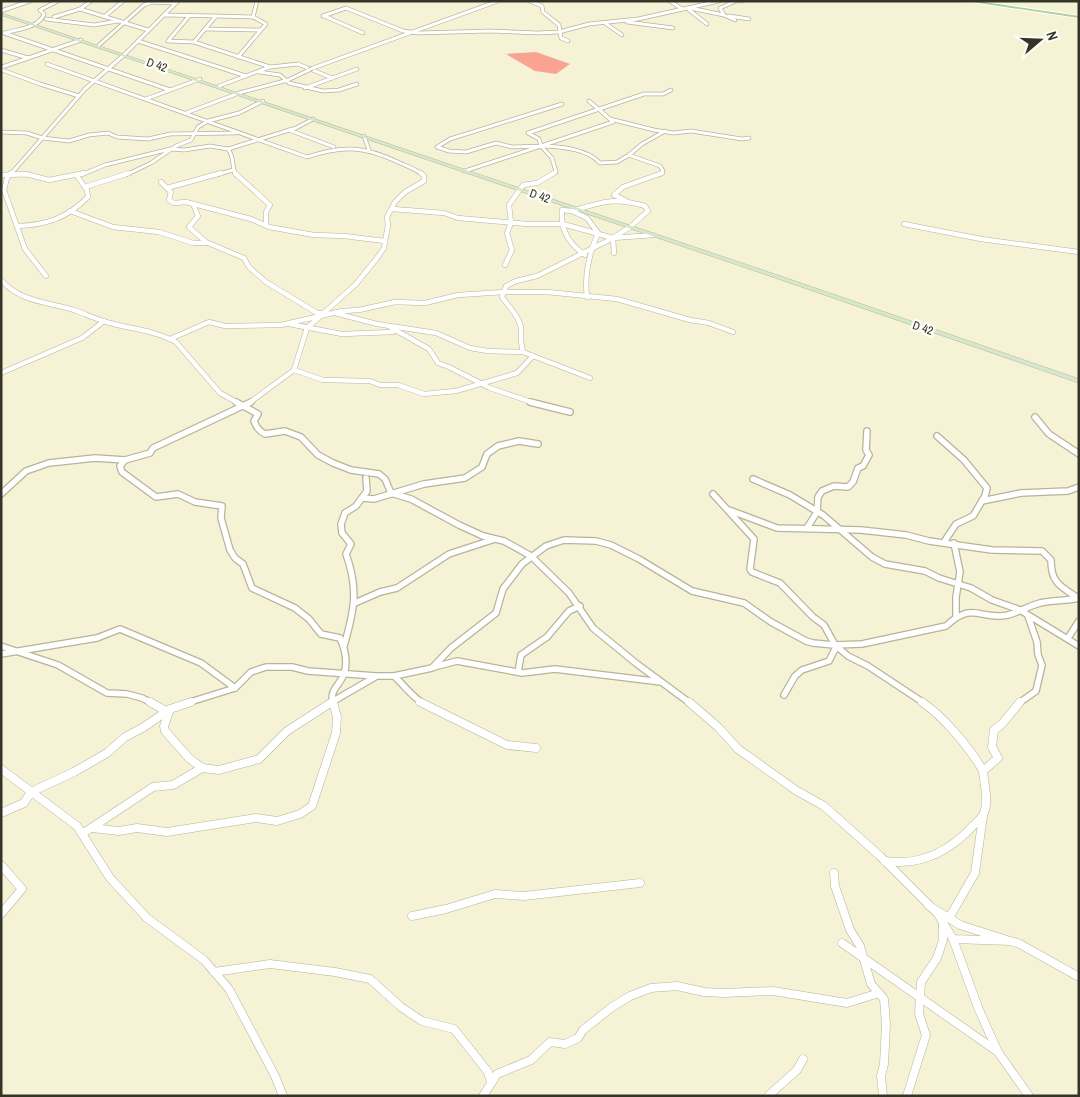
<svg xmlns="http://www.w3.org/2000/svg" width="1080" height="1097" font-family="'Archivo Narrow',sans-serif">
  <rect width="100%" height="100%" fill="#f5f2d5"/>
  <path fill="#faa391" d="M536,52L570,64L556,74L535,71L506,54Z"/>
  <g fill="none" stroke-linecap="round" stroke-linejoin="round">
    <defs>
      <g id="street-far3">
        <path d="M91,1L80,9L148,30"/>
        <path d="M530,1L542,6L543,12L559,25L561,38L568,41"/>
        <path d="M670,1L682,9"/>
        <path d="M148,2L176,3"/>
        <path d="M690,8L724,15L735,20"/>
        <path d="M688,9L707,24"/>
        <path d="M1,11L30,1"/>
        <path d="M164,15L216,16L194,42"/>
        <path d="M190,15L168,41L194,42L270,67"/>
        <path d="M724,15L720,8L736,1H742"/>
        <path d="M105,16L123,1"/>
        <path d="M216,16L253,17"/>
        <path d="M323,16L346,8L403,31L418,33L490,31L538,33L559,32L589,24L638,19L719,1"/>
        <path d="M324,16L363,33"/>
        <path d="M729,16L749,19"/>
        <path d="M54,17L80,9"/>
        <path d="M46,19L94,25L118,21"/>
        <path d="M627,22L673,28"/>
        <path d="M605,23L622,35"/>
        <path d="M205,29L260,30"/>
        <path d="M4,33L170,90"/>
        <path d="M5,33C18,29 39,28 44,14L40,10L58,1"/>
        <path d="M138,41L246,76"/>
        <path d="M99,45L144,5L152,2"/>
        <path d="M1,50L28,58"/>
        <path d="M238,57L266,24L253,17L257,1"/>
        <path d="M47,64L307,157C343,145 364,146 398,162C406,166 416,169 423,175"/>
        <path d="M313,68L498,1"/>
        <path d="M259,72L280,75L289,83L323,91L339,90L357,84"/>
        <path d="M219,86L270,67L298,64L332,78"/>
        <path d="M305,88L357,69"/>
        <path d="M79,96L40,84L2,70V67L81,40"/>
        <path d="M146,99L200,79"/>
        <path d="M589,101L610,119L654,130L673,133L691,131L742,139L749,138"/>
        <path d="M562,104L450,139L437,147L449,151L466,152L496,143L512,147L541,146L539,139L528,133L644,94H663L671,90"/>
        <path d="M186,113L239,93L288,80L309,70"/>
        <path d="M610,119L613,122L541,146C561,147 586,148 600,163L617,162L629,155L660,166L663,171L660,175"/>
        <path d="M289,130L334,147"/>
        <path d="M1,132L27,133L42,138L69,141L89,135L108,133L117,137L148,139L170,134L236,133"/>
        <path d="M364,136L369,150"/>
        <path d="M228,149C235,158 231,167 236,175"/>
        <path d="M629,155L642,144L665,131"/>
        <path d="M465,171L541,146L552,158L556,172L551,175"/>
        <path d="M10,175H28"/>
        <path d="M10,175L85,89L125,54L178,1"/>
        <path d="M81,175L105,165L170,149L184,150L210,146L228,149L296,128L313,119"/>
        <path d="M126,175L151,163L176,146L191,140L198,127L208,121L239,113L263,101"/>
        <path d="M216,175L233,170"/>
      </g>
      <g id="street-far2">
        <path d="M11,173L7,178L4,190L25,249L46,276"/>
        <path d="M235,173L270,205L266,212V225"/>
        <path d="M1,175L26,174L49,180L84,173"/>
        <path d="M161,182L171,192L169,200L174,203L186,202L251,219L269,227L314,235L344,236L385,241"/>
        <path d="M85,187L129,173"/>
        <path d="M167,188L221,173"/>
        <path d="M625,200L614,195L623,187L662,173"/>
        <path d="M193,204L198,216L189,227L206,242L244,258L249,267L266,282L317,313H323"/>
        <path d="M392,209L444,213L458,218L527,224H563L613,238"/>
        <path d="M70,211L113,227L159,232L193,243H207"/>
        <path d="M572,211L562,210C560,230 569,244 585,255"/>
        <path d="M904,224L981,239L1079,252"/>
        <path d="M17,226C47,225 67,218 88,197L87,190L77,176"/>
        <path d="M505,265L512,250L507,233L511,223L509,205L523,185L537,183L554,173"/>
        <path d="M1,280C20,302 48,302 74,310C86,314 97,320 110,323C132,329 156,331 176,342L220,393L238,403"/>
        <path d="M587,297C584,274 589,254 598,233L587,218L572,211C602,202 614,197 645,206L648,211L630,227L613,238L614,253"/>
        <path d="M335,313L377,324L436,333L470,348L488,351L523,352L590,378"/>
        <path d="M289,324L342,334L393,332"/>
        <path d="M390,327L429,349L438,363L449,367L490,388L534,403"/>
        <path d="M170,339L209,322L225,326L281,325L342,311L359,310L395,302L425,303L458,295L504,292H547L617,299L690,320L709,323L733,332"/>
        <path d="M523,352C520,340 521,339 521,328C520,317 508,306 502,297L506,286L516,281L537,276L613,238L653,235"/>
        <path d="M294,370L323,380L370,381L380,385H398L424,394L456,391L517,373L533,356"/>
        <path d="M1,373L82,338L104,321"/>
        <path d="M249,403L294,370L307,328L356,284L377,258L384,248L388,225L387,217L395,202L405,192L424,181V176L421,173"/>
      </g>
      <g id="street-far1">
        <path d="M236,402L258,414L254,421C256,427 259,431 265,434L285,431L301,437L318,455L333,463L351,470L379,474L385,479L391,493L411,499L459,525L483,536L504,541L531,556L569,593L593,628L637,664L690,703"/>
        <path d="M530,402L570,412"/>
        <path d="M1035,417L1049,434L1079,454"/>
        <path d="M937,436L964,460L987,488L985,496L973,516L956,524L944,542"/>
        <path d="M125,460L120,466L122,472L156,497L178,494L195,502L222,506L221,518L230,550L235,558L243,564L252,588L295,608L309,619L321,634L340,638C345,649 348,662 344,674C340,685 329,690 333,703"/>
        <path d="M753,479L790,495L823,515L872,557L885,564L925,571L939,578L971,588L992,600L1020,610L1079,646"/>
        <path d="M1,494L26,471L49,463L95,458L125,460L150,453L153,448L251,402"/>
        <path d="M713,494L754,539L750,569L752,572L780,583L813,617L824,625L835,645L848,656L868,666L924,703"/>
        <path d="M362,498L374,499L424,484L465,478L482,467L487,454L498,446L519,441L538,444"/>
        <path d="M982,501L1021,493L1068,491L1079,487"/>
        <path d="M729,510L777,528L861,530L906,535L929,541L992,550L1042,551L1051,560C1051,583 1060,586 1078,598"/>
        <path d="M807,528L817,512L818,497L822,491L834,486L848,487L853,482L858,468L863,466L869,455L866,450L867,431"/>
        <path d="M954,543L960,572L956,597V616"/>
        <path d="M355,603L380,592L397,588L449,554L495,539"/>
        <path d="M1068,638L1079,621"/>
        <path d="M1,646L58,665L107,693L127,694L142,698L152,703"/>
        <path d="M344,646C354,611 359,590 346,554L351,544L342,533L341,524L345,513L356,506L367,491L366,478"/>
        <path d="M1,654L97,638L120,629L201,663L235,688"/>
        <path d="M434,667L457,661L522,673L555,669L661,682"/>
        <path d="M518,672L521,655L547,637L569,611L580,606"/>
        <path d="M394,676C403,684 413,698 423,703"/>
        <path d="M784,695L795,676L802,670L829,661L836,647"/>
        <path d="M187,703L235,688L251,672L266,667H292L308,671L376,676H394L432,668L451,648L496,613L503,589L522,564L546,546L564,540L596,541L611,545L639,559L692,591L744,603L771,622L806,641L813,643L834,645L862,644L946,626C974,600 979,621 1008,615C1019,612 1029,606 1040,603C1053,600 1066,601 1079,598"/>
        <path d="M330,703L375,677"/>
        <path d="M1019,703L1036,691L1042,665L1038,655L1037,642L1028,616"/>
      </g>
      <g id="street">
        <path d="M150,702L166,711"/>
        <path d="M420,702L507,745L536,748"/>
        <path d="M689,702L718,727L738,749L797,791L824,806L880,856L931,907"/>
        <path d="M922,702C943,716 971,749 983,771"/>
        <path d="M170,709L164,726L165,731L189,758L202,768L219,770L259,759L287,731L332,702"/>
        <path d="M1,769L77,826L110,878L147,918L204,960L229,989L275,1076L283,1096"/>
        <path d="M1,813L24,803L31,792L74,772L107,753L125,737L144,727L170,709L191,702"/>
        <path d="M92,828L119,831L137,828L167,832L256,818L277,821L300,814L312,806L336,733L337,717L333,702"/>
        <path d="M82,834L153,787L173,785L202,768"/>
        <path d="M885,861C919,866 948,852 971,828C975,823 982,819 984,813C989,801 984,784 983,771L998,758L992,747L994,730L1002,724L1020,702"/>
        <path d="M1,865L22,889L1,914"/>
        <path d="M834,873L835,886L850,930L860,946L871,984L884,999L886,1024L884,1064L881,1076L883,1096"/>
        <path d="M928,905L931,907"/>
        <path d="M931,907L960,925L1010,941L953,939L938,914Z"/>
        <path d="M412,916L446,909L495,894L524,896L640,883"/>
        <path d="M949,918L975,873L983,816"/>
        <path d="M953,939L979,1010L998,1052L1029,1096"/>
        <path d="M1010,941L1018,943L1079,977"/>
        <path d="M842,943L998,1052"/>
        <path d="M214,972L270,964L335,972L370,979L401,1007L422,1021L454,1029L488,1072L491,1082"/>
        <path d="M483,1096L497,1074L531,1060L550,1042L565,1044L578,1038L583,1030L612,1007L630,996L651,988L677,986L704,992L724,993L773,991L847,1003L879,993"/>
        <path d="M768,1096L797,1070L803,1059"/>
        <path d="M907,1096L926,1035L919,1014L921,982L937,958L943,940V923"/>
      </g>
      <path id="secondary" d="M1,13L777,275L1079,379V383L773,277L1,15Z"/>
      <path id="primary" d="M965,1H978L1079,16V18Z"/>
    </defs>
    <use href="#street-far3" stroke="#b7b499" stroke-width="4.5"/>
    <use href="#street-far2" stroke="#b7b499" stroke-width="5.5"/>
    <use href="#street-far1" stroke="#b7b499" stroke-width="8"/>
    <use href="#street" stroke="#b7b499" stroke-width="9"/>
    <use href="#secondary" stroke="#b7b499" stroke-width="1"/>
    <use href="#primary" stroke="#fff" stroke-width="2"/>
    <use href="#street-far3" stroke="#fff" stroke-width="3"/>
    <use href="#street-far2" stroke="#fff" stroke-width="4.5"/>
    <use href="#street-far1" stroke="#fff" stroke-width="5.5"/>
    <use href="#street" stroke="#fff" stroke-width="8"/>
    <use href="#secondary" fill="#d5e8cd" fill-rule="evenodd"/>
    <use href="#primary" fill="#aad19b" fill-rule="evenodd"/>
    <defs>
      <path id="street-bridge" d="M309,70L313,68"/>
    </defs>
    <use href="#street-bridge" stroke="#b7b499" stroke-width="4.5" stroke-linecap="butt"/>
    <use href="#street-bridge" stroke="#fff" stroke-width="3"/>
  </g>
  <g text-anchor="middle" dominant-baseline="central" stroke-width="5" stroke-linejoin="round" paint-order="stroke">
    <g font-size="12" fill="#353429" stroke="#fefef8">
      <text transform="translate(157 65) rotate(19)">D 42</text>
      <text transform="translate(540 196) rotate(19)">D 42</text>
      <text transform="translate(923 328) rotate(19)">D 42</text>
    </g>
  </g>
  <rect width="1080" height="1097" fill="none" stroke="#353429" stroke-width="5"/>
  <g transform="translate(1040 40) rotate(71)" stroke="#fefef8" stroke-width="4" paint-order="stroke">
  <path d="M0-4L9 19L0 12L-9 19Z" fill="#353429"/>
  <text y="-8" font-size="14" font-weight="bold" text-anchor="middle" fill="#353429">N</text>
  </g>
</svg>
